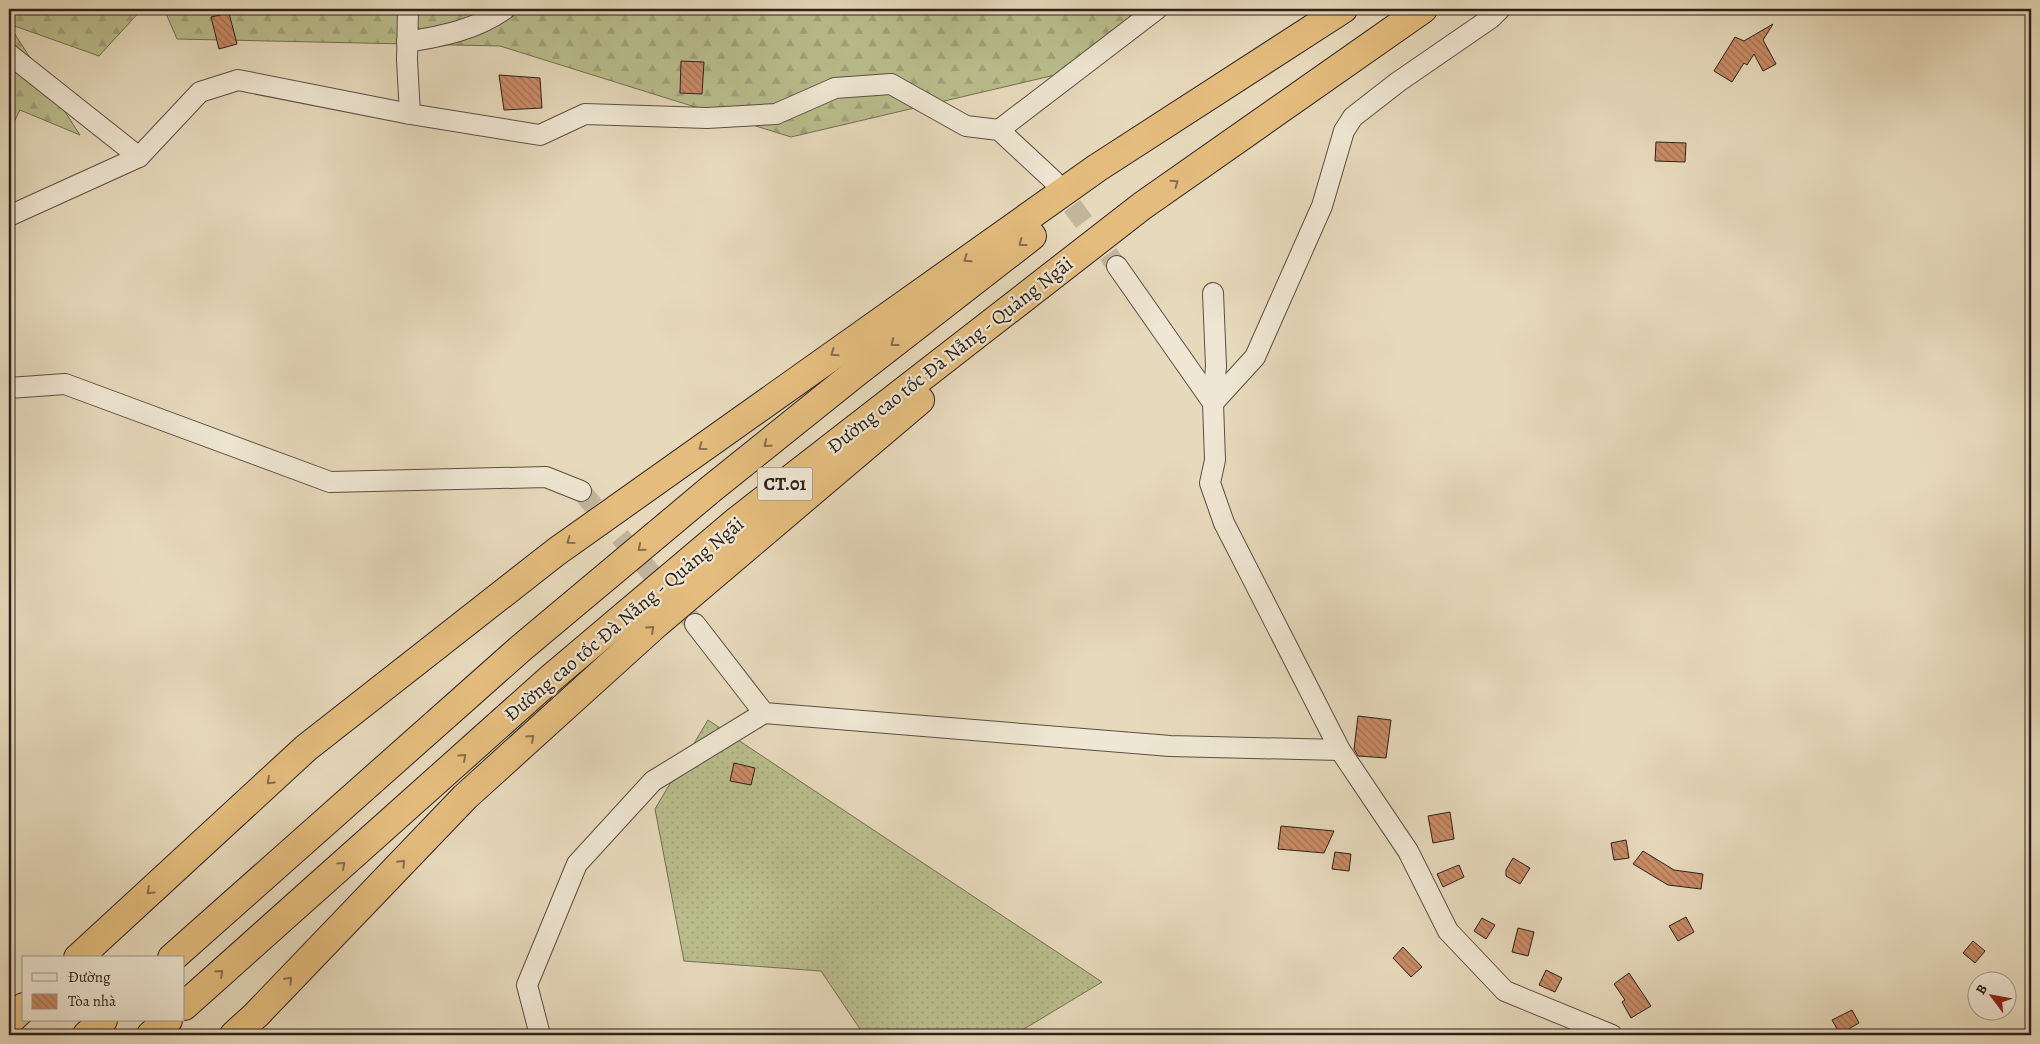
<svg xmlns="http://www.w3.org/2000/svg" width="2040" height="1044" font-family="Alegreya,serif">
  <defs>
    <pattern id="grass-dots" width="8" height="8" patternUnits="userSpaceOnUse" patternTransform="scale(1.25)"><rect width="8" height="8" fill="#babe8d"/><path d="M2 2h.1M6 6h.1" fill="none" stroke="#a0a379" stroke-width="1.8" stroke-linecap="round"/></pattern>
    <pattern id="forest-firs" width="22" height="20" patternUnits="userSpaceOnUse" patternTransform="scale(1.25)"><rect width="22" height="20" fill="#babe8d"/><path d="M5 1l3.5 6h-7zM16 11l3.5 6h-7z" fill="#a0a379"/></pattern>
    <pattern id="building-back-hatch" width="6" height="6" patternUnits="userSpaceOnUse" patternTransform="scale(1.25)"><rect width="6" height="6" fill="#c98c67"/><path d="M-1 5l2 2M0 0l6 6M5-1l2 2" fill="none" stroke="#a37254"/></pattern>
  </defs>
  <rect width="100%" height="100%" fill="#e7dabc"/>
  <filter id="stains"><feTurbulence type="fractalNoise" baseFrequency=".004" numOctaves="4"/><feColorMatrix values="0 0 0 0 .2 0 0 0 0 .09 0 0 0 0 .02 0 0 0 .5 -.17"/></filter>
  <radialGradient id="worn" r=".72"><stop offset=".6" stop-color="#630" stop-opacity="0"/><stop offset="1" stop-color="#630" stop-opacity=".3"/></radialGradient>
  <path fill="url(#grass-dots)" stroke="#736f54" d="M708,720L1102,982L1014,1035H864L821,971L684,961L655,809Z"/>
  <g fill="url(#forest-firs)" stroke="#736f54">
    <path d="M9,9H142L99,56L9,24Z"/>
    <path d="M164,9H1134L1102,64L791,137L500,46L177,39Z"/>
    <path d="M9,25L80,135L20,110L9,132Z"/>
  </g>
  <g fill="url(#building-back-hatch)" stroke="#2c201c">
    <path d="M229,13L237,44L219,49L211,17Z"/>
    <path d="M1773,24L1763,40L1776,64L1763,71L1754,54L1747,65L1744,63L1732,82L1714,71L1735,37L1744,41Z"/>
    <path d="M681,61L704,62L702,94L680,93Z"/>
    <path d="M499,75L540,78L542,108L504,110Z"/>
    <path d="M1656,142L1686,143L1685,162L1655,161Z"/>
    <path d="M1358,716L1391,720L1386,758L1358,756L1354,749Z"/>
    <path d="M734,763L755,768L751,785L730,781Z"/>
    <path d="M1450,812L1454,839L1433,843L1428,816Z"/>
    <path d="M1281,826L1334,831L1324,853L1278,849Z"/>
    <path d="M1626,840L1629,858L1614,860L1611,843Z"/>
    <path d="M1643,851L1674,870L1703,874L1701,889L1668,885L1633,864Z"/>
    <path d="M1335,852L1351,854L1349,871L1332,869Z"/>
    <path d="M1513,858L1530,868L1520,884L1506,876V870Z"/>
    <path d="M1459,865L1464,877L1443,887L1437,874Z"/>
    <path d="M1686,917L1694,932L1678,941L1669,926Z"/>
    <path d="M1482,918L1495,925L1486,939L1474,931Z"/>
    <path d="M1518,928L1534,932L1528,956L1512,952Z"/>
    <path d="M1973,941L1985,951L1975,963L1963,953Z"/>
    <path d="M1403,947L1422,967L1411,977L1393,958Z"/>
    <path d="M1546,970L1562,978L1555,992L1539,985Z"/>
    <path d="M1629,973L1651,1006L1631,1018L1622,1002L1625,1000L1614,984Z"/>
    <path d="M1852,1010L1859,1023L1840,1034L1832,1020Z"/>
  </g>
  <g fill="none" stroke-linecap="round" stroke-linejoin="round">
    <g stroke="#c2b59c" stroke-width="20" stroke-dasharray="20 10" stroke-linecap="butt">
      <path d="M1054,182L1117,266"/>
      <path d="M581,491L695,624"/>
    </g>
    <defs>
      <g id="minor">
        <path d="M408,9L407,60L410,114"/>
        <path d="M407,42C443,36 475,30 505,9"/>
        <path d="M9,54L139,157"/>
        <path d="M999,130L1157,9"/>
        <path d="M9,216L139,157L200,92L238,80L410,114L540,135L585,114L707,118L776,114L835,88L891,84L966,126L999,130L1054,181"/>
        <path d="M1117,266L1213,403L1255,357L1322,206L1344,131L1353,117L1398,82L1491,18L1500,9"/>
        <path d="M1213,293L1216,366L1213,403L1215,460L1210,483L1224,523L1340,750L1408,851L1448,931L1505,991L1612,1035"/>
        <path d="M9,388L65,384L330,482L546,477L581,491"/>
        <path d="M695,624L764,713L1170,746L1340,750"/>
        <path d="M540,1035L527,985L577,864L653,781L764,713"/>
      </g>
      <g id="motorway">
        <path d="M78,958L306,748L556,552L1097,168L1343,9"/>
        <path d="M172,958L520,649L711,489L853,375L1032,236"/>
        <path d="M184,1006L550,679L738,520L1142,206L1423,9"/>
        <path d="M9,1021L24,1007"/>
        <path d="M87,1035L103,1020"/>
        <path d="M151,1035L168,1020"/>
        <path d="M234,1035L256,1015L465,797L656,624L920,400"/>
      </g>
    </defs>
    <use href="#minor" stroke="#5b4e44" stroke-width="22"/>
    <use href="#motorway" stroke="#2c201c" stroke-width="30"/>
    <use href="#minor" stroke="#efe7d3" stroke-width="20"/>
    <use href="#motorway" stroke="#e4bd7e" stroke-width="28"/>
  </g>
  <defs><path id="oneway-chevron" d="M-2-3.5L2.5 0L-2 3.5" fill="none" stroke-width="1.6" stroke-linecap="round" stroke-linejoin="round" transform="scale(1.25)"/></defs>
  <g stroke="#886e4d">
    <use href="#oneway-chevron" transform="translate(1175 183) rotate(-35)"/>
    <use href="#oneway-chevron" transform="translate(1022 243) rotate(143)"/>
    <use href="#oneway-chevron" transform="translate(967 259) rotate(145)"/>
    <use href="#oneway-chevron" transform="translate(894 343) rotate(142)"/>
    <use href="#oneway-chevron" transform="translate(834 353) rotate(145)"/>
    <use href="#oneway-chevron" transform="translate(767 444) rotate(141)"/>
    <use href="#oneway-chevron" transform="translate(702 447) rotate(144)"/>
    <use href="#oneway-chevron" transform="translate(570 541) rotate(144)"/>
    <use href="#oneway-chevron" transform="translate(641 548) rotate(140)"/>
    <use href="#oneway-chevron" transform="translate(651 629) rotate(-42)"/>
    <use href="#oneway-chevron" transform="translate(531 738) rotate(-42)"/>
    <use href="#oneway-chevron" transform="translate(463 757) rotate(-42)"/>
    <use href="#oneway-chevron" transform="translate(270 781) rotate(137)"/>
    <use href="#oneway-chevron" transform="translate(402 863) rotate(-46)"/>
    <use href="#oneway-chevron" transform="translate(342 865) rotate(-42)"/>
    <use href="#oneway-chevron" transform="translate(150 891) rotate(137)"/>
    <use href="#oneway-chevron" transform="translate(220 973) rotate(-42)"/>
    <use href="#oneway-chevron" transform="translate(289 980) rotate(-47)"/>
  </g>
  <g text-anchor="middle" dominant-baseline="central" stroke-width="4.5" stroke-linejoin="round" paint-order="stroke">
    <rect fill="#efe7d3" stroke="#665c53" stroke-width="1" x="757.5" y="467.5" width="55" height="33" rx="4"/>
    <g font-size="19" font-weight="bold" fill="#2c201c">
      <text x="785" y="484">CT.01</text>
    </g>
    <g font-size="20" fill="#2c201c" stroke="#efe7d3">
      <text transform="translate(950 355) rotate(-38)">Đường cao tốc Đà Nẵng - Quảng Ngãi</text>
      <text transform="translate(624 619) rotate(-40)">Đường cao tốc Đà Nẵng - Quảng Ngãi</text>
    </g>
  </g>
  <rect width="2040" height="1044" fill="none" stroke="#e7dabc" stroke-width="30"/>
  <rect x="10" y="10" width="2020" height="1024" fill="none" stroke="#2c201c" stroke-width="2.5"/>
  <rect x="15" y="15" width="2010" height="1014" fill="none" stroke="#2c201c"/>
  <rect x="22" y="956" width="162" height="65" fill="#efe7d3" stroke="#a1978a"/>
  <rect x="32" y="973" width="25" height="8" fill="#efe7d3" stroke="#a1978a"/>
  <text x="68" y="982" font-size="15" fill="#2c201c">Đường</text>
  <rect x="32" y="994" width="25" height="15" fill="url(#building-back-hatch)" stroke="#a1978a"/>
  <text x="68" y="1006" font-size="15" fill="#2c201c">Tòa nhà</text>
  <g transform="translate(1992 996) rotate(302)"><circle r="24" fill="#efe7d3" stroke="#a1978a"/>
  <path d="M0-4L9 19L0 12L-9 19Z" fill="#8f2418"/>
  <text y="-8" font-size="14" font-weight="bold" text-anchor="middle" fill="#2c201c">B</text>
  </g>
  <rect width="100%" height="100%" filter="url(#stains)"/>
  <rect width="100%" height="100%" fill="url(#worn)"/>
</svg>
